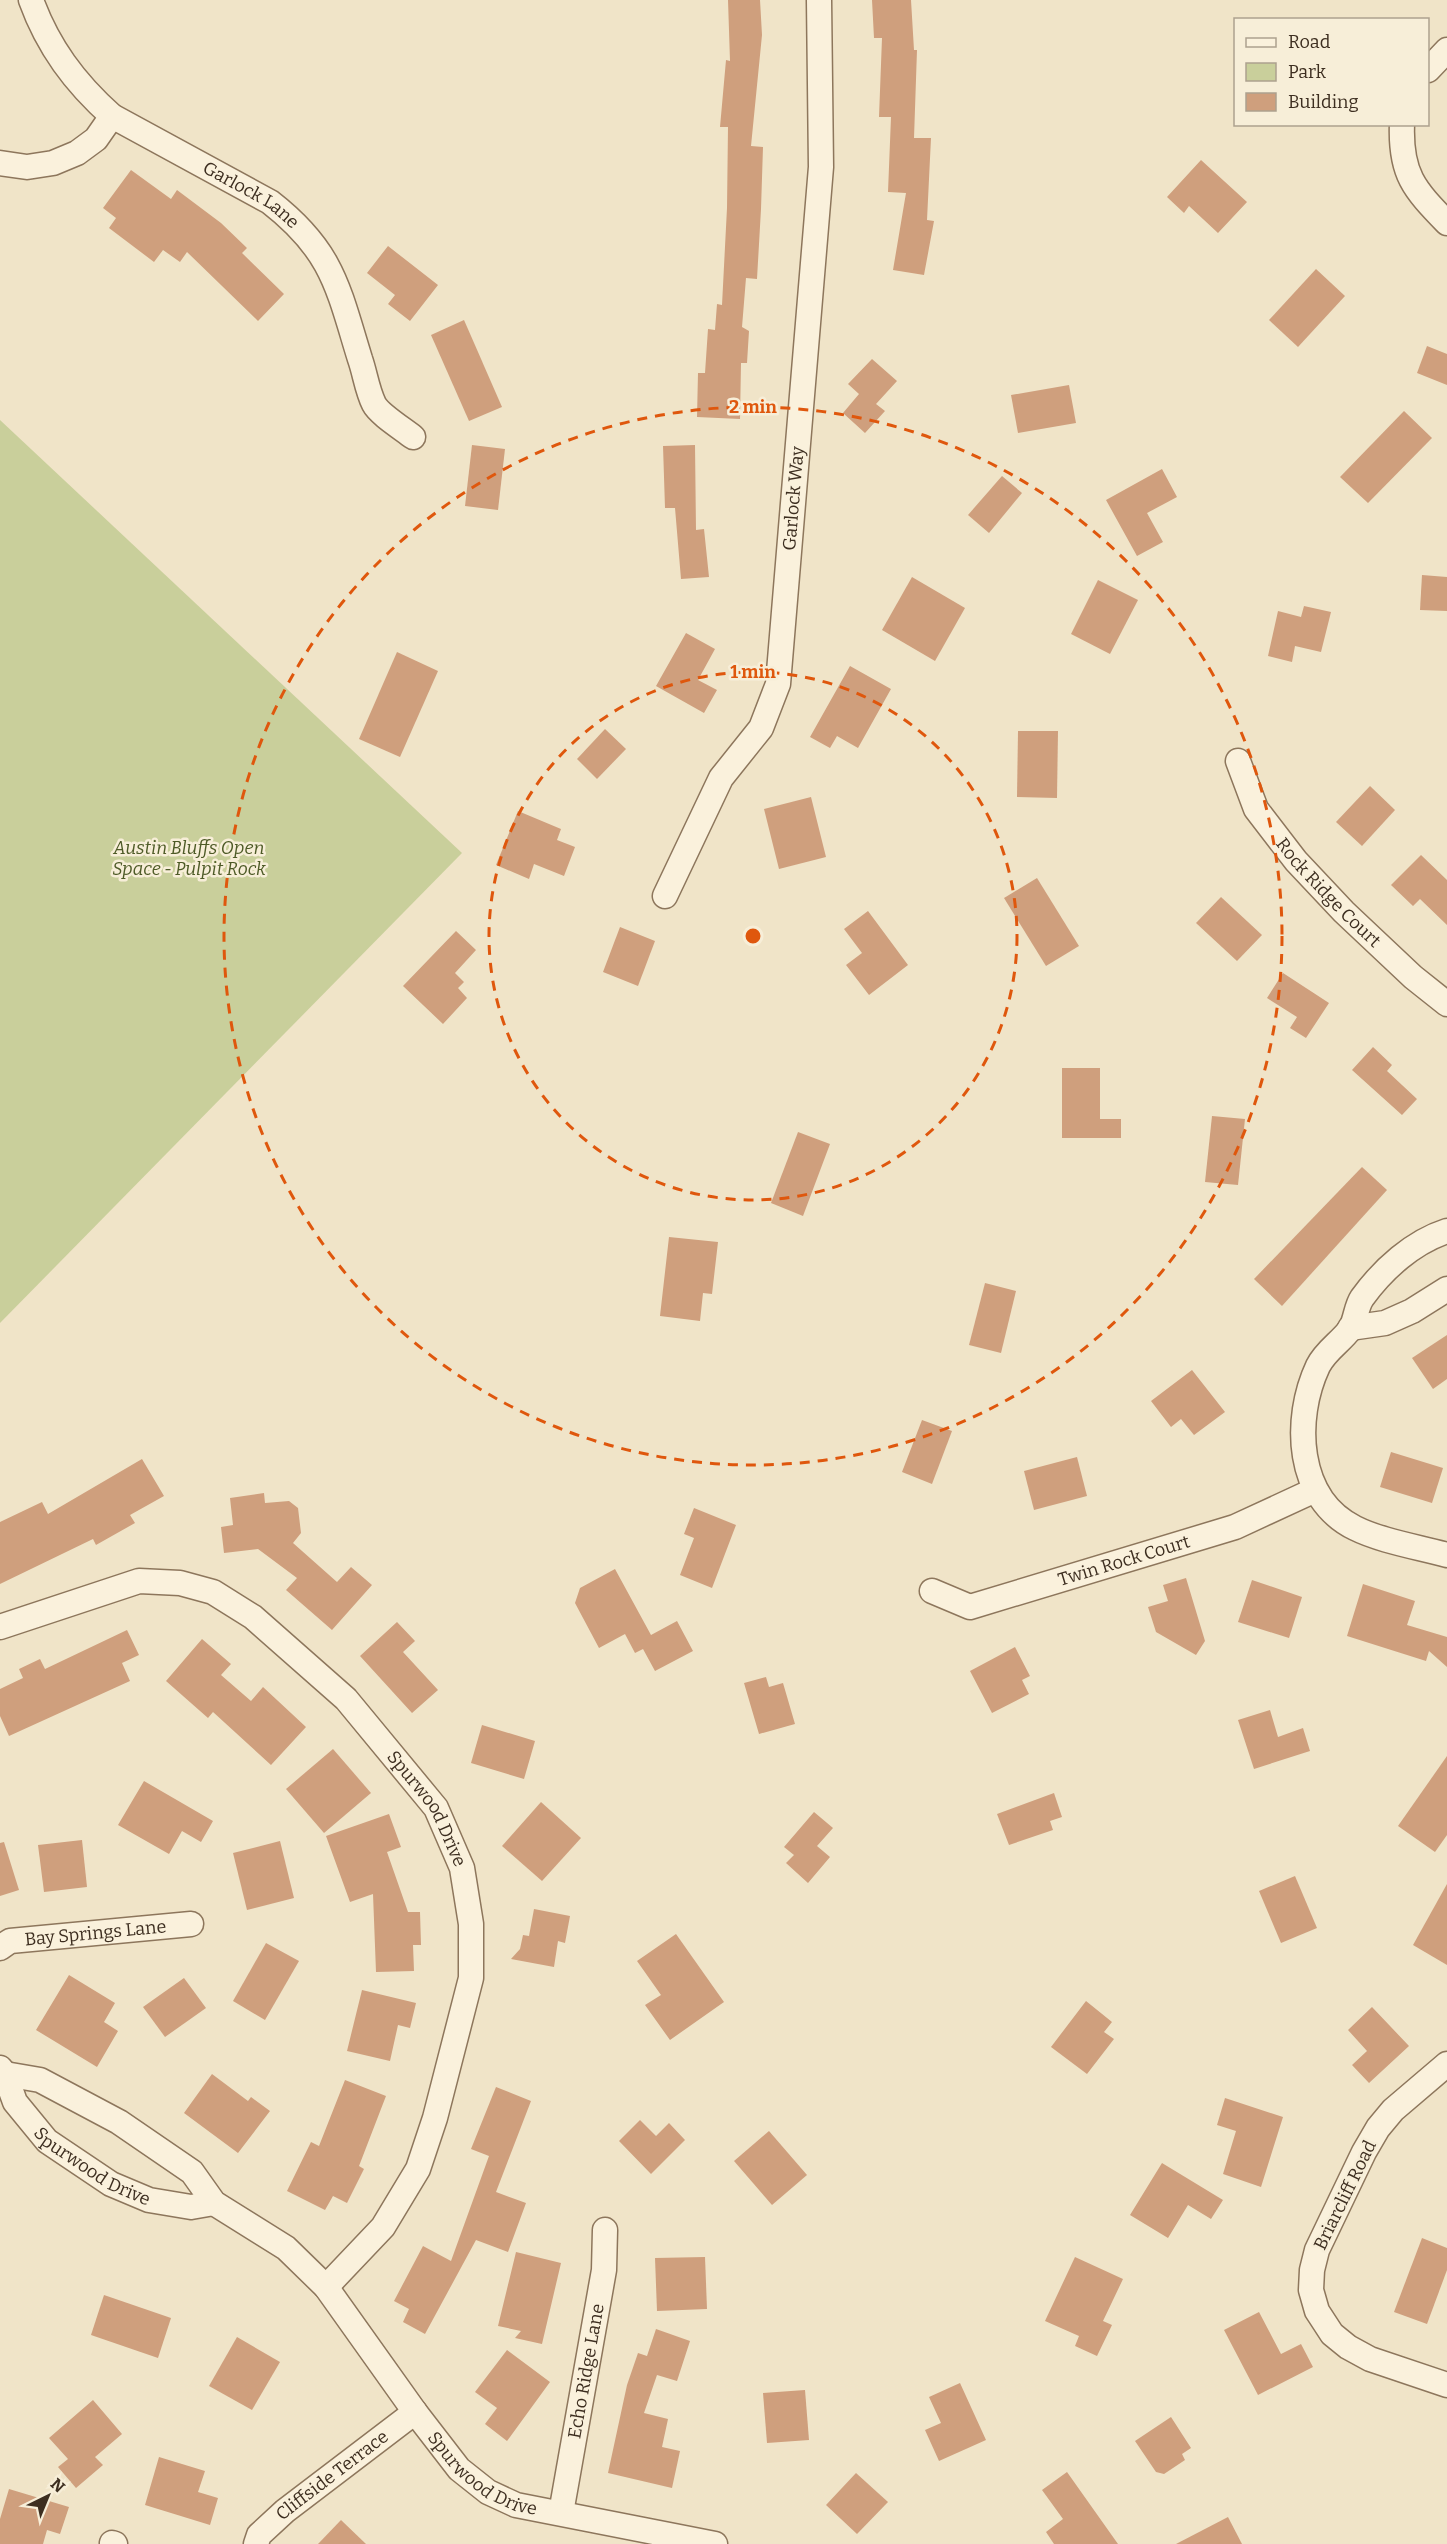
<svg xmlns="http://www.w3.org/2000/svg" width="1447" height="2544" font-family="Bitter,serif">
  <rect width="100%" height="100%" fill="#f0e4c8"/>
  <path fill="#c9cf9b" d="M0,420L462,853L0,1323Z"/>
  <g fill="#cf9f7d">
    <path d="M728,0H760L762,35L751,146L763,147L761,209L757,279L746,278L742,327L749,331L747,363H741L740,419L697,417L698,373H705L708,329L715,330L717,304L722,305L727,208L728,127H720L726,60L730,61Z"/>
    <path d="M872,0H911L914,50H917L914,138H931L927,220L934,221L924,275L893,270L906,193L888,192L891,117H879L882,38H874Z"/>
    <path d="M1201,160L1247,202L1218,233L1189,206L1184,213L1167,197Z"/>
    <path d="M131,170L171,199L177,190L221,223L247,248L242,253L284,294L258,321L187,252L180,262L163,250L154,262L109,228L116,218L103,208Z"/>
    <path d="M388,246L438,285L410,321L388,304L395,295L367,273Z"/>
    <path d="M1316,269L1345,296L1298,347L1269,320Z"/>
    <path d="M464,320L502,407L469,421L431,335Z"/>
    <path d="M1427,346L1447,354V385L1417,373Z"/>
    <path d="M872,359L897,381L876,404L885,411L865,433L843,413L859,394L848,384Z"/>
    <path d="M1069,385L1076,423L1018,433L1011,395Z"/>
    <path d="M1404,411L1432,438L1368,503L1340,477Z"/>
    <path d="M472,445L505,449L498,510L465,506Z"/>
    <path d="M695,445L696,530L704,529L709,577L681,579L675,508H665L663,446Z"/>
    <path d="M1162,469L1177,497L1147,513L1163,542L1137,556L1106,500Z"/>
    <path d="M1002,476L1022,493L989,533L968,515Z"/>
    <path d="M1422,575L1447,577V611L1420,610Z"/>
    <path d="M912,577L965,608L935,661L882,630Z"/>
    <path d="M1098,580L1138,600L1110,654L1071,634Z"/>
    <path d="M1304,606L1331,612L1321,652L1295,646L1292,662L1268,656L1278,611L1301,617Z"/>
    <path d="M686,633L715,649L698,680L717,690L704,713L656,686Z"/>
    <path d="M397,652L438,671L400,757L359,739Z"/>
    <path d="M850,666L891,689L858,748L837,736L830,748L810,737Z"/>
    <path d="M605,729L626,749L597,779L577,759Z"/>
    <path d="M1018,731H1058L1057,798L1017,797Z"/>
    <path d="M1370,786L1395,810L1362,846L1336,822Z"/>
    <path d="M811,797L826,857L779,869L764,809Z"/>
    <path d="M518,811L561,829L557,840L575,847L564,876L534,864L529,879L496,865Z"/>
    <path d="M1421,855L1447,880V925L1420,899L1413,906L1391,885Z"/>
    <path d="M1037,878L1079,946L1046,966L1004,898Z"/>
    <path d="M1221,897L1262,935L1237,961L1196,923Z"/>
    <path d="M868,911L908,965L869,995L846,965L862,953L844,929Z"/>
    <path d="M620,927L655,941L638,986L603,972Z"/>
    <path d="M456,931L476,950L455,973L464,982L458,988L467,998L443,1024L403,986Z"/>
    <path d="M1283,973L1329,1003L1306,1038L1290,1028L1297,1017L1267,998Z"/>
    <path d="M1373,1047L1392,1065L1387,1071L1417,1099L1402,1115L1352,1070Z"/>
    <path d="M1062,1068H1100V1119H1121V1138H1062Z"/>
    <path d="M1212,1116L1245,1119L1238,1185L1205,1182Z"/>
    <path d="M798,1132L830,1144L803,1216L771,1203Z"/>
    <path d="M1362,1167L1387,1190L1282,1306L1254,1279Z"/>
    <path d="M669,1237L718,1242L712,1294L703,1293L700,1321L660,1316Z"/>
    <path d="M985,1283L1016,1291L1001,1353L969,1345Z"/>
    <path d="M1447,1335V1379L1433,1389L1412,1358Z"/>
    <path d="M1192,1370L1225,1412L1194,1435L1181,1419L1171,1427L1151,1401Z"/>
    <path d="M922,1420L952,1431L932,1484L902,1472Z"/>
    <path d="M1391,1452L1443,1468L1432,1503L1380,1487Z"/>
    <path d="M1077,1457L1087,1496L1034,1510L1024,1471Z"/>
    <path d="M142,1459L164,1496L130,1515L135,1523L96,1545L93,1539L0,1584V1522L42,1502L48,1514Z"/>
    <path d="M264,1493L265,1503L289,1501L298,1508L301,1533L293,1543L337,1582L351,1567L372,1585L332,1630L286,1590L297,1578L258,1549L224,1553L221,1527L233,1525L230,1498Z"/>
    <path d="M694,1508L736,1525L712,1588L680,1575L694,1538L684,1534Z"/>
    <path d="M615,1569L651,1635L677,1621L693,1651L655,1671L643,1649L635,1653L625,1634L599,1648L575,1603L580,1588Z"/>
    <path d="M1186,1578L1205,1641L1196,1655L1156,1632L1148,1607L1168,1601L1163,1585Z"/>
    <path d="M1252,1580L1302,1597L1289,1638L1238,1622Z"/>
    <path d="M1363,1584L1415,1601L1407,1625L1447,1637V1667L1429,1651L1426,1661L1347,1636Z"/>
    <path d="M397,1622L415,1641L403,1652L438,1690L412,1713L360,1656Z"/>
    <path d="M127,1630L139,1655L122,1663L130,1681L9,1736L0,1716V1689L23,1678L19,1669L40,1659L45,1669Z"/>
    <path d="M202,1639L231,1664L221,1675L251,1701L263,1687L306,1727L271,1765L213,1712L208,1718L166,1681Z"/>
    <path d="M1015,1647L1030,1676L1022,1680L1029,1694L992,1713L970,1671Z"/>
    <path d="M766,1677L769,1687L783,1683L795,1724L759,1734L744,1683Z"/>
    <path d="M1270,1710L1278,1737L1303,1728L1310,1751L1254,1769L1238,1720Z"/>
    <path d="M482,1725L535,1741L524,1779L471,1763Z"/>
    <path d="M333,1749L371,1793L324,1833L286,1789Z"/>
    <path d="M1447,1756V1835L1435,1852L1398,1826Z"/>
    <path d="M144,1781L213,1821L201,1842L182,1831L169,1854L118,1825Z"/>
    <path d="M1054,1793L1062,1817L1050,1821L1053,1830L1009,1845L997,1814Z"/>
    <path d="M541,1802L581,1838L542,1881L502,1846Z"/>
    <path d="M814,1812L833,1828L817,1846L830,1857L808,1883L786,1863L794,1855L784,1847Z"/>
    <path d="M389,1814L401,1847L387,1852L408,1912H420L421,1945H413L414,1971L376,1972L373,1894L350,1902L326,1836Z"/>
    <path d="M82,1840L87,1887L44,1892L38,1845Z"/>
    <path d="M280,1841L294,1898L247,1910L233,1853Z"/>
    <path d="M4,1842L19,1890L0,1896V1843Z"/>
    <path d="M1295,1876L1317,1928L1281,1943L1259,1891Z"/>
    <path d="M1447,1884V1965L1413,1945Z"/>
    <path d="M534,1909L570,1916L565,1943L558,1941L554,1967L511,1959L520,1949L523,1935L529,1936Z"/>
    <path d="M676,1934L724,2002L670,2040L645,2005L661,1995L637,1961Z"/>
    <path d="M266,1943L299,1961L265,2020L233,2001Z"/>
    <path d="M69,1975L115,2003L104,2022L118,2031L97,2067L36,2030Z"/>
    <path d="M184,1978L206,2008L165,2037L143,2007Z"/>
    <path d="M362,1990L416,2003L410,2028L398,2025L390,2061L347,2051Z"/>
    <path d="M1086,2001L1112,2022L1104,2032L1114,2039L1087,2074L1051,2047Z"/>
    <path d="M1372,2007L1409,2046L1369,2083L1352,2065L1367,2051L1348,2030Z"/>
    <path d="M212,2074L248,2101L251,2097L270,2111L238,2153L184,2113Z"/>
    <path d="M345,2080L386,2096L359,2166L364,2169L347,2203L333,2196L325,2210L287,2191L311,2142L319,2146Z"/>
    <path d="M496,2087L531,2101L496,2192L526,2203L508,2252L476,2240L425,2334L403,2322L409,2309L394,2301L423,2246L451,2261L489,2156L471,2149Z"/>
    <path d="M1225,2098L1283,2117L1261,2187L1223,2174L1236,2131L1217,2125Z"/>
    <path d="M640,2120L656,2136L669,2123L685,2140L651,2174L619,2141Z"/>
    <path d="M769,2131L807,2175L772,2205L734,2161Z"/>
    <path d="M1162,2163L1223,2200L1211,2219L1188,2205L1168,2238L1130,2215Z"/>
    <path d="M1422,2238L1447,2248V2270L1427,2324L1394,2312Z"/>
    <path d="M516,2252L561,2263L542,2344L515,2338L521,2331L498,2326Z"/>
    <path d="M705,2257L707,2309L657,2311L655,2258Z"/>
    <path d="M1075,2257L1123,2279L1103,2321L1112,2325L1097,2356L1075,2346L1079,2336L1045,2321Z"/>
    <path d="M104,2295L171,2318L158,2358L91,2335Z"/>
    <path d="M1259,2312L1281,2354L1301,2344L1313,2367L1258,2395L1224,2330Z"/>
    <path d="M656,2329L690,2341L677,2381L657,2375L644,2413L668,2419L662,2447L680,2451L672,2488L608,2473L627,2385L638,2353L647,2356Z"/>
    <path d="M237,2337L280,2362L252,2410L209,2386Z"/>
    <path d="M507,2350L550,2382L507,2441L485,2424L497,2408L475,2392Z"/>
    <path d="M960,2383L986,2440L939,2461L925,2430L941,2423L929,2397Z"/>
    <path d="M805,2390L809,2440L767,2443L763,2393Z"/>
    <path d="M93,2400L122,2434L95,2457L103,2465L76,2488L58,2467L68,2459L49,2438Z"/>
    <path d="M1171,2417L1191,2448L1182,2454L1185,2460L1164,2474L1156,2472L1135,2441Z"/>
    <path d="M159,2457L205,2471L198,2492L218,2498L210,2525L145,2505Z"/>
    <path d="M1067,2472L1118,2544H1054L1046,2532L1063,2519L1042,2490Z"/>
    <path d="M856,2473L888,2502L857,2534L826,2505Z"/>
    <path d="M9,2489L69,2507L60,2534L47,2530L43,2544H0V2519Z"/>
    <path d="M1228,2517L1242,2544H1176Z"/>
    <path d="M341,2520L366,2544H318Z"/>
  </g>
  <g fill="none" stroke-linecap="round" stroke-linejoin="round">
    <defs>
      <g id="street">
        <path id="s1" d="M31,0C48,47 75,83 112,116L270,202C333,251 338,288 360,359C365,373 367,390 374,404C379,414 403,429 413,437"/>
        <path d="M1428,70L1447,50"/>
        <path d="M1402,124C1400,174 1414,189 1447,223"/>
        <path d="M0,163L27,167L53,163L77,153L96,139L112,116"/>
        <path id="s2" d="M1238,761L1256,809L1296,861L1344,912L1413,977L1447,1004"/>
        <path id="s3" d="M665,896L721,778L761,728L778,684L821,167L819,0"/>
        <path d="M1447,1231C1413,1242 1383,1269 1362,1298C1356,1307 1356,1319 1351,1328C1341,1342 1326,1350 1318,1366C1293,1419 1296,1499 1355,1528C1381,1541 1418,1547 1447,1555"/>
        <path d="M1350,1328L1385,1323L1412,1311L1447,1289"/>
        <path id="s4" d="M932,1591L970,1607L1235,1527L1315,1490"/>
        <path id="s5" d="M0,1627L139,1581L180,1583L213,1592L253,1617L346,1699L436,1808L462,1868L471,1924V1978L435,2118L418,2169L383,2227L326,2287"/>
        <path id="s6" d="M0,1948L10,1941L191,1924"/>
        <path d="M1447,2064L1393,2110L1378,2128L1364,2152L1317,2250L1312,2270L1311,2290L1317,2311L1332,2334L1348,2347L1370,2359L1447,2385"/>
        <path id="s7" d="M0,2068L5,2074L15,2102L47,2141L111,2184L149,2200L191,2207L214,2203"/>
        <path id="s8" d="M5,2074L40,2080L119,2122L192,2172L214,2203L286,2248L326,2287L415,2412L459,2469L488,2492L516,2505L715,2544"/>
        <path id="s9" d="M561,2513L604,2270L605,2230"/>
        <path d="M112,2543L115,2544"/>
        <path id="s10" d="M256,2544L259,2535L285,2511L415,2412"/>
      </g>
    </defs>
    <use href="#street" stroke="#8d765c" stroke-width="27"/>
    <use href="#street" stroke="#faf1dc" stroke-width="24"/>
  </g>
  <g fill="none" stroke="#df570d" stroke-width="3" stroke-dasharray="10 8">
    <circle cx="753" cy="936" r="264"/>
    <circle cx="753" cy="936" r="529"/>
  </g>
  <g text-anchor="middle" dominant-baseline="central" stroke-width="5" stroke-linejoin="round" paint-order="stroke">
    <g font-size="18" fill="#3d2e20" stroke="#f7eed8">
      <text stroke="none"><textPath href="#s1" startOffset="303">Garlock Lane</textPath></text>
      <text stroke="none"><textPath href="#s3" startOffset="428">Garlock Way</textPath></text>
      <text stroke="none"><textPath href="#s2" startOffset="162">Rock Ridge Court</textPath></text>
      <text stroke="none"><textPath href="#s4" startOffset="202">Twin Rock Court</textPath></text>
      <text stroke="none"><textPath href="#s5" startOffset="530">Spurwood Drive</textPath></text>
      <text stroke="none"><textPath href="#s6" startOffset="98">Bay Springs Lane</textPath></text>
      <text stroke="none"><textPath href="#s7" startOffset="140">Spurwood Drive</textPath></text>
      <text transform="translate(1345 2195) rotate(-64)">Briarcliff Road</text>
      <text stroke="none"><textPath href="#s9" startOffset="144">Echo Ridge Lane</textPath></text>
      <text stroke="none"><textPath href="#s8" startOffset="640">Spurwood Drive</textPath></text>
      <text stroke="none"><textPath href="#s10" startOffset="104">Cliffside Terrace</textPath></text>
    </g>
    <g font-size="18" font-style="italic" fill="#4d5a26" stroke="#f7eed8">
      <text x="189" y="848">Austin Bluffs Open<tspan x="189" dy="21">Space - Pulpit Rock</tspan></text>
    </g>
  </g>
  <circle cx="753" cy="936" r="9" fill="#df570d" stroke="#f7eed8" stroke-width="3"/>
  <g font-size="18" text-anchor="middle" font-weight="bold" fill="#df570d" stroke="#f7eed8" stroke-width="5" stroke-linejoin="round" paint-order="stroke">
    <text x="753" y="413">2 min</text>
    <text x="753" y="678">1 min</text>
  </g>
  <rect x="1234" y="18" width="195" height="108" fill="#f7eed8" stroke="#ada18e" stroke-width="1.5"/>
  <rect x="1246" y="38" width="30" height="9" fill="#faf1dc" stroke="#ada18e" stroke-width="1.5"/>
  <text x="1288" y="48" font-size="18" fill="#3d2e20">Road</text>
  <rect x="1246" y="63" width="30" height="18" fill="#c9cf9b" stroke="#ada18e" stroke-width="1.5"/>
  <text x="1288" y="78" font-size="18" fill="#3d2e20">Park</text>
  <rect x="1246" y="93" width="30" height="18" fill="#cf9f7d" stroke="#ada18e" stroke-width="1.5"/>
  <text x="1288" y="108" font-size="18" fill="#3d2e20">Building</text>
  <g transform="translate(48 2496) rotate(43)" stroke="#f7eed8" stroke-width="4.5" paint-order="stroke">
  <path d="M0-4.5L10 22L0 15L-10 22Z" fill="#3d2e20"/>
  <text y="-9" font-size="16" font-weight="bold" text-anchor="middle" fill="#3d2e20">N</text>
  </g>
</svg>
